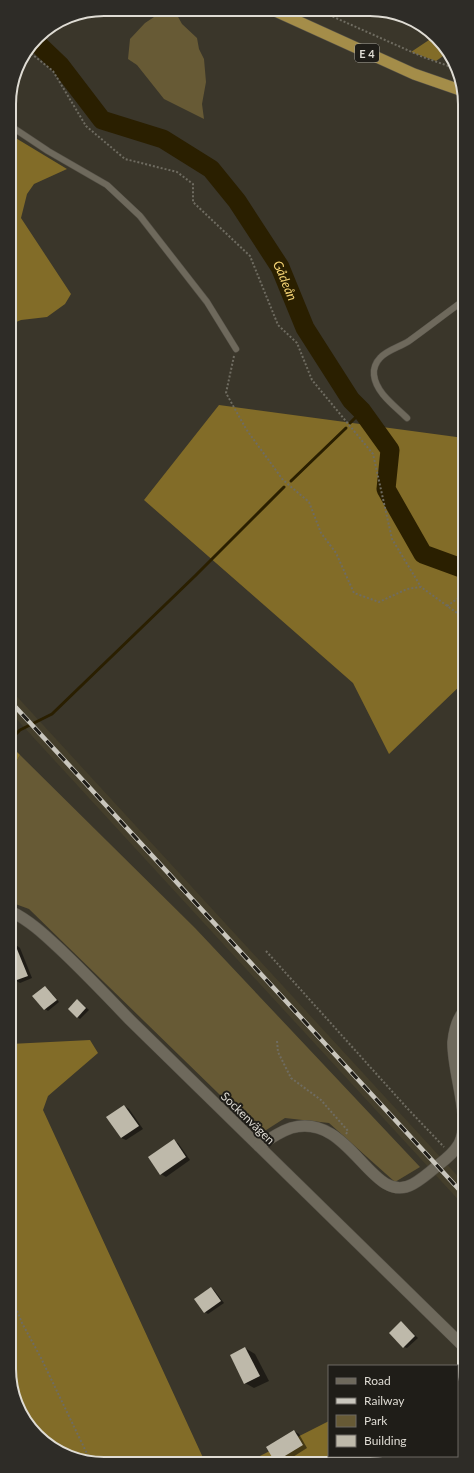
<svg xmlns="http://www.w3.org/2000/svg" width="474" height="1473" font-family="Lato,sans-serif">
  <rect width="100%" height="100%" fill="#3a362a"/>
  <path fill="#443e2b" d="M10,689L465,1184V1207L10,712Z"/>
  <g fill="#675a35">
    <path d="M179,9L177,15L182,24L197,38L199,49L204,59L206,82L202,104L204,119L164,99L137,65L128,59L130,39L145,23L160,13Z"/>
    <path d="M20,755L195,928L420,1167L395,1182L329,1123L285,1118L260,1134L29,909L10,902V773Z"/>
  </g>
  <g fill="#826c28">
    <path d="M435,36L437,37L446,54L436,61L411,52Z"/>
    <path d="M9,134L67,169L34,184L27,194L21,218L71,294L65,304L47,317L21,320L9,325Z"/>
    <path d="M219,405L464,438V682L389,754L353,683L144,500Z"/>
    <path d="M10,745L20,755L10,773Z"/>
    <path d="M90,1040L98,1053L48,1096L43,1110L205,1462H86L37,1436L11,1387L10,1044Z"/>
    <path d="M329,1421V1456H404L388,1462H248Z"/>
  </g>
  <path fill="#2a1f00" d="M38,37L67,61L57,69L30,48Z"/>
  <g fill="#0007">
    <path d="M16,945L20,948L32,978L20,983L15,980L10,947Z"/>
    <path d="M45,987L48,989L59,1002L48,1011L45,1009L34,996Z"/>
    <path d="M78,1000L89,1010L80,1019L77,1017Z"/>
    <path d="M124,1106L129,1109L143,1129L126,1140L121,1138Z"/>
    <path d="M174,1141L178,1143L190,1160L166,1177L161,1174Z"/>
    <path d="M211,1288L214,1290L224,1303L208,1314L205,1312L196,1300Z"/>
    <path d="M401,1322L418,1338L407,1348L404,1347Z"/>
    <path d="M245,1348L255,1354L269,1381L254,1388L245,1383Z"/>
    <path d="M294,1431L299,1434L307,1448L285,1462H277L267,1448Z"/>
  </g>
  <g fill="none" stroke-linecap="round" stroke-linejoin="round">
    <g stroke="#2a1f00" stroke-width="3">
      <path d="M350,423L362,411"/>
      <path d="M291,481L346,428"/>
      <path d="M10,740L20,730L52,714L196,575L284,487"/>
    </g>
    <path stroke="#2a1f00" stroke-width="19" id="s1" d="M34,42L38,44L60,65L102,120L163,139L211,169L237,201L280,267L305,328L351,400L362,411L390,450L386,489L423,554L464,569"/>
  </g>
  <g fill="#beb9aa">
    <path d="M10,932L28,976L14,981L10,970Z"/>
    <path d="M45,986L57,1000L44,1010L32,996Z"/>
    <path d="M77,999L86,1008L77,1018L68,1009Z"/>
    <path d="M124,1105L139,1126L121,1138L106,1117Z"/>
    <path d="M174,1139L186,1157L160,1175L148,1157Z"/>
    <path d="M211,1287L221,1301L204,1313L194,1299Z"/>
    <path d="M401,1321L415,1336L403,1348L389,1333Z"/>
    <path d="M245,1347L260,1376L244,1384L230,1355Z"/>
    <path d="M294,1430L303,1445L275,1462L266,1447Z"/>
  </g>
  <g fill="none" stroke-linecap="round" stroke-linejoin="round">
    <defs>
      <g id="service">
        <path d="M9,125L48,151L107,185L140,216L207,302L236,349"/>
        <path d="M407,418C395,406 376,393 374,375C373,369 376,362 380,358C387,350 400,347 409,341C427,328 445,314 463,301"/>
      </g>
      <g id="minor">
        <path d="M10,911C31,921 47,937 64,953C86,974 108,997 129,1019L465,1348"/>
        <path d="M259,1146C269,1139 279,1132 291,1128C351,1111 371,1208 413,1184C422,1179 430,1172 437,1166C445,1160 454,1153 459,1144C472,1120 452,1072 453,1042C454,1032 457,1019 464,1011"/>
      </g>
      <path id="trunk" d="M273,10L414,74L463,91"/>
    </defs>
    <use href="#service" stroke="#565248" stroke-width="7"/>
    <use href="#minor" stroke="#565248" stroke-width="12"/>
    <use href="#trunk" stroke="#565248" stroke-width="12"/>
    <g stroke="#6f6c61" stroke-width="2" stroke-dasharray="2 2" stroke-linecap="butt">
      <path d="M318,10L423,57L454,68"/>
      <path d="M28,51L53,71L86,126L125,159L177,172L193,184V202L250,256L278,325L297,343L312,380L373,454L392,539L421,587"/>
      <path d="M234,356L226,393L246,429L283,480L309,502L321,533L336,553L354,593L379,602L407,589L421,587L464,618"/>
      <path d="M447,606L464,594"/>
      <path d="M266,951L407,1108L444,1147"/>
      <path d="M277,1041L278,1052L291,1078L321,1100L348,1131L346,1134"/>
      <path d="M458,1161L465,1168"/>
      <path d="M11,1296L22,1323L41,1358L91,1462"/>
    </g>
    <use href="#service" stroke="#6e695c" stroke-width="6"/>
    <use href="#minor" stroke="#6e695c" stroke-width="11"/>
    <use href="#trunk" stroke="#a48d49" stroke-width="11"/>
    <defs>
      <path id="rail" d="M10,701L465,1196"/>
    </defs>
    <use href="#rail" stroke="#c9c6bd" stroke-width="4.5"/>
    <use href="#rail" stroke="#1f1d18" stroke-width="3" stroke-dasharray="9" stroke-linecap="butt"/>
  </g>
  <g text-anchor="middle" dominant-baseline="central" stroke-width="4" stroke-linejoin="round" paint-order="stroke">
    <rect fill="#1f1d18" stroke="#a5a39c" stroke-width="1" x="355" y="44" width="24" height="18" rx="3"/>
    <g font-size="11" font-weight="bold" fill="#dfdcd4">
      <text x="367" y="53">E 4</text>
    </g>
    <g font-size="12" fill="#dfdcd4" stroke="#1f1d18">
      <text transform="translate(248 1118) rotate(44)">Sockenvägen</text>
    </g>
    <g font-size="13" font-style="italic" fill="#f2d172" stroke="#1f1d18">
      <text stroke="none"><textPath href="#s1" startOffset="359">Gådeån</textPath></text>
    </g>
  </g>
  <path d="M0 0H474V1473H0ZM104 16H370A88 88 0 0 1 458 104V1369A88 88 0 0 1 370 1457H104A88 88 0 0 1 16 1369V104A88 88 0 0 1 104 16Z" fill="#2e2c27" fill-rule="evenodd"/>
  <path fill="none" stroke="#dfdcd4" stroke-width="2" d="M104 16H370A88 88 0 0 1 458 104V1369A88 88 0 0 1 370 1457H104A88 88 0 0 1 16 1369V104A88 88 0 0 1 104 16Z"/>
  <rect x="328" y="1365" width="130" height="92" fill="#1f1d18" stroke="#6c6963"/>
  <rect x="336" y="1378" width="20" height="6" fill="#6e695c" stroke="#6c6963"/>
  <text x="364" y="1385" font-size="12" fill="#dfdcd4">Road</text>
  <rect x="336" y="1398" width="20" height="6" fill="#c9c6bd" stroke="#6c6963"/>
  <text x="364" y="1405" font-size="12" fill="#dfdcd4">Railway</text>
  <rect x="336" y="1415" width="20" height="12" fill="#675a35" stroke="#6c6963"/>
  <text x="364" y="1425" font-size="12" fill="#dfdcd4">Park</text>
  <rect x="336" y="1435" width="20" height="12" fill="#beb9aa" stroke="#6c6963"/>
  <text x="364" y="1445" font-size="12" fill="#dfdcd4">Building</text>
</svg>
